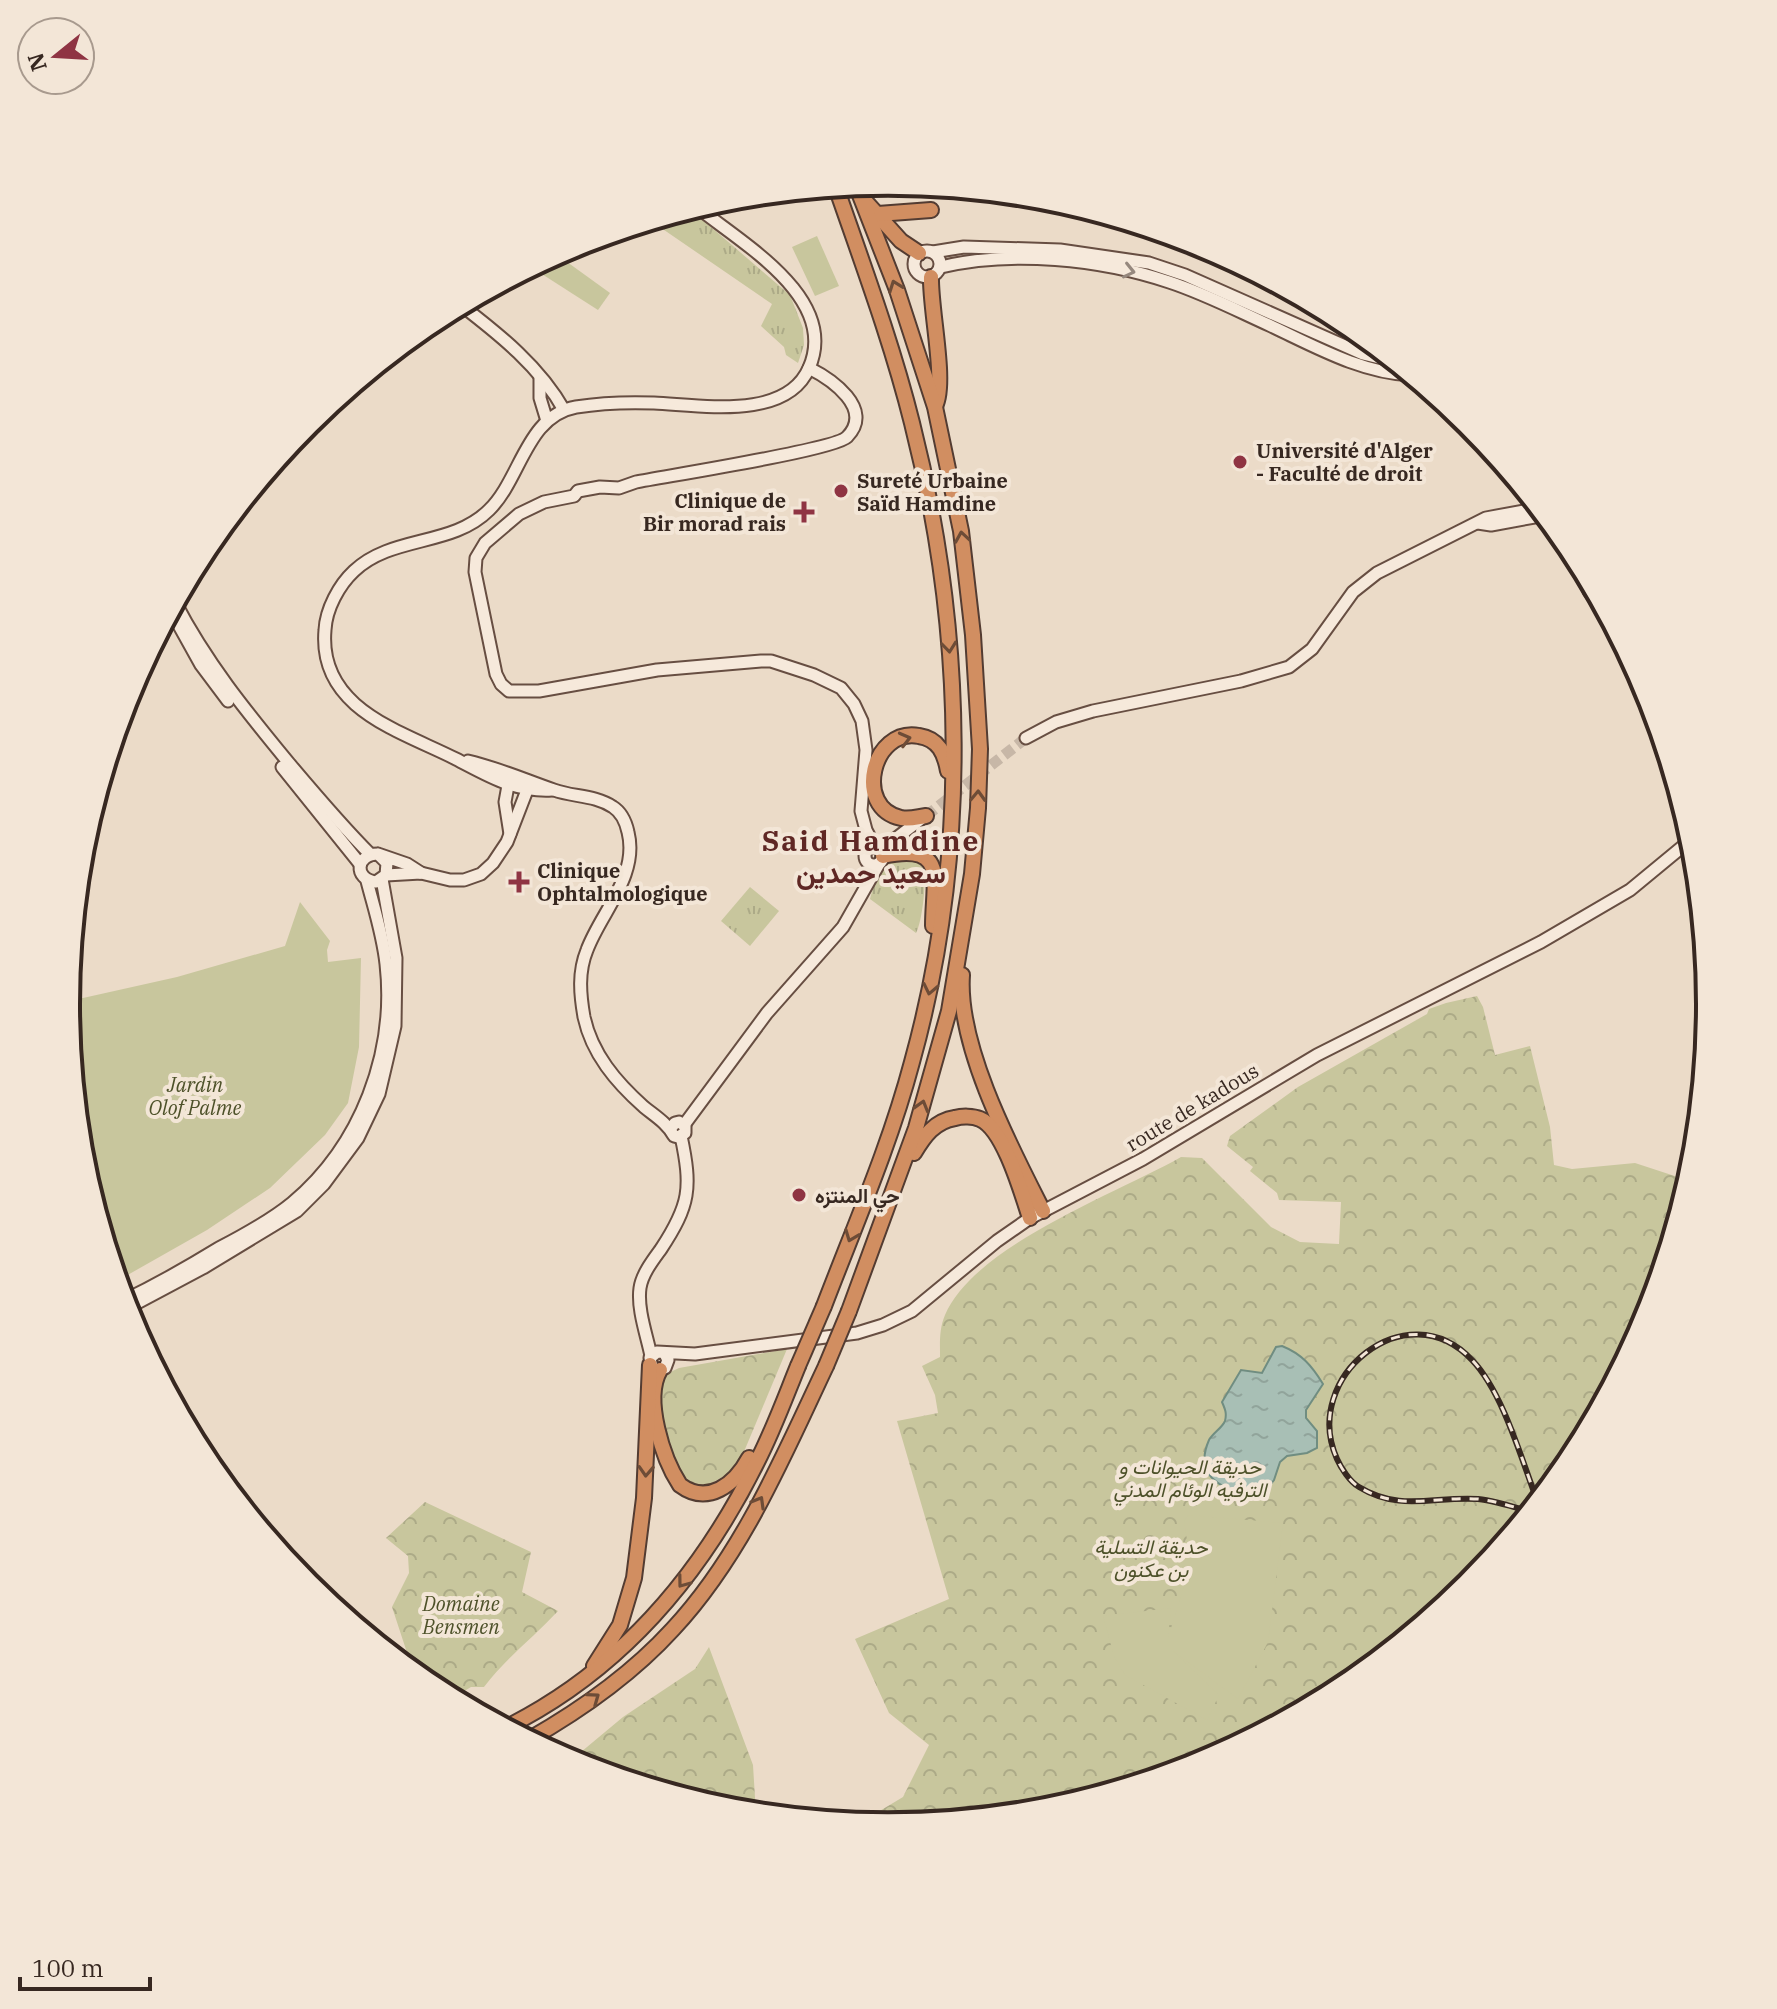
<svg xmlns="http://www.w3.org/2000/svg" width="1777" height="2009" font-family="'IBM Plex Serif',Vazirmatn,serif">
  <defs>
    <pattern id="grass-tufts" width="24" height="20" patternUnits="userSpaceOnUse" patternTransform="scale(2)"><rect width="24" height="20" fill="#c8c69d"/><path d="M3 7l-1-3M5 7V3M7 7l1-3M15 17l-1-3M17 17v-4M19 17l1-3" fill="none" stroke="#acaa87"/></pattern>
    <pattern id="forest-crowns" width="20" height="18" patternUnits="userSpaceOnUse" patternTransform="scale(2)"><rect width="20" height="18" fill="#c8c69d"/><path d="M2 6a3 3 0 1 1 6 0M12 15a3 3 0 1 1 6 0" fill="none" stroke="#acaa87"/></pattern>
    <pattern id="water-ripples" width="26" height="14" patternUnits="userSpaceOnUse" patternTransform="scale(2)"><rect width="26" height="14" fill="#a8bfb5"/><path d="M2 4q2-2 4 0t4 0M15 11q2-2 4 0t4 0" fill="none" stroke="#91a49b"/></pattern>
  </defs>
  <rect width="100%" height="100%" fill="#ebdbc8"/>
  <g fill="url(#grass-tufts)">
    <path d="M690,209L790,295L803,328L804,345L798,363L786,355L784,347L761,326L772,304L651,221Z"/>
    <path d="M906,856C912,859 919,861 922,867C928,877 922,923 916,933L870,899C876,878 883,862 906,856Z"/>
    <path d="M750,887L779,911L750,946L721,921Z"/>
  </g>
  <g fill="url(#forest-crowns)">
    <path d="M1477,996L1483,1007L1495,1055L1530,1046L1550,1127L1554,1165L1572,1169L1635,1163L1690,1181L1648,1320L1572,1462L1470,1586L1345,1689L1203,1765L1049,1811L888,1827L858,1824L903,1797L929,1745L889,1713L855,1639L949,1599L897,1421L938,1413L935,1395L922,1366L940,1357C940,1342 939,1329 945,1315C975,1245 1116,1194 1181,1157L1202,1158L1271,1227L1300,1242L1339,1244L1341,1202L1279,1200L1277,1193L1250,1171L1253,1167L1227,1146L1230,1136L1298,1087L1427,1014L1429,1009L1446,1003Z"/>
    <path d="M787,1349L743,1454L730,1473L704,1487H694L678,1475L657,1413L659,1383L664,1375L679,1368Z"/>
    <path d="M425,1502L531,1552L522,1592L558,1611C534,1637 506,1658 484,1687H471L451,1699L431,1688L414,1674L392,1607L409,1573L408,1556L386,1538Z"/>
    <path d="M709,1647L753,1765L756,1814L728,1811L569,1762L623,1717L695,1669Z"/>
  </g>
  <g fill="#c8c69d">
    <path d="M817,236L839,286L815,296L792,247Z"/>
    <path d="M556,254L610,293L598,310L534,269L537,264Z"/>
    <path d="M300,902L330,941L327,950L328,962L361,958L359,1047L348,1103L325,1135L270,1188L207,1230L117,1281L82,1165L67,998H83L177,977L285,946Z"/>
    <path d="M1188,1515L1283,1523L1268,1642L1238,1699L1173,1651L1219,1695L1207,1720L1125,1675L1114,1656L1103,1616L1171,1608L1168,1638L1188,1573L1192,1569L1184,1522Z"/>
  </g>
  <path fill="url(#water-ripples)" stroke="#708d81" stroke-width="2" d="M1282,1346C1302,1354 1312,1366 1323,1384L1306,1410V1418L1317,1431V1448L1307,1453L1287,1456L1280,1462L1274,1480L1264,1493C1231,1495 1191,1481 1209,1440C1213,1433 1222,1428 1225,1421C1227,1413 1225,1409 1222,1402L1241,1370L1262,1373L1276,1347Z"/>
  <g fill="none" stroke-linecap="round" stroke-linejoin="round">
    <path stroke="#c7b7a7" stroke-width="11" stroke-dasharray="11 5.5" stroke-linecap="butt" d="M926,816L1026,738"/>
    <defs>
      <g id="secondary">
        <circle cx="927" cy="264" r="13"/>
        <path d="M933,252L964,247L1060,250L1149,263L1185,275L1363,354L1396,362"/>
        <path d="M941,267C1010,250 1101,259 1169,282C1203,293 1236,310 1269,325C1314,346 1361,373 1411,375"/>
        <path d="M461,305C500,335 540,367 564,410"/>
        <path d="M809,368C831,379 875,409 847,437C834,450 666,476 636,482L619,488L600,487L578,491L574,496L544,502L519,514L485,543L476,558L475,572L496,674L501,684L509,691H539L657,670L761,661H771L814,675L841,688L854,704L862,721L866,750L861,811L866,830L875,847"/>
        <path d="M540,378V398L547,421"/>
        <path d="M1478,523L1491,525L1546,515"/>
        <path d="M1579,559L1589,591L1611,619"/>
        <path d="M175,602C206,662 246,711 288,762C315,794 341,825 370,854"/>
        <path d="M171,611L201,665L228,701"/>
        <path d="M1026,738L1056,722L1093,711L1241,681L1289,667L1312,649L1353,592L1377,573L1486,518L1540,508"/>
        <path d="M468,761C498,768 525,780 554,790C573,797 595,795 613,807C621,812 626,823 628,832C639,876 601,912 587,950C578,972 580,994 584,1017C592,1054 616,1082 644,1107C655,1116 667,1123 674,1136L678,1137L685,1133V1126L679,1122L675,1123L671,1128"/>
        <path d="M282,767L360,864"/>
        <path d="M509,780L505,802L510,834"/>
        <path d="M552,790C514,792 489,776 456,759C401,731 318,709 325,630C326,609 339,585 354,571C392,535 452,547 489,510C521,479 526,416 576,407C601,403 628,402 654,403C700,405 786,421 809,368C840,298 741,243 697,207"/>
        <circle cx="874" cy="856" r="9"/>
        <path d="M881,850L925,816"/>
        <path d="M378,854L387,863L386,875L376,882C353,879 356,854 378,854L407,864L421,873"/>
        <path d="M386,875L421,873L450,880H464L481,874L493,863L507,842L529,785"/>
        <path d="M684,1125L767,1013L843,927L880,862"/>
        <path d="M123,1301C156,1285 188,1267 219,1248C244,1235 270,1221 292,1203C361,1145 396,1053 386,964C383,935 374,908 367,881"/>
        <path d="M126,1309L203,1268L297,1211L324,1184L358,1138L379,1094L395,1026L396,958L382,879"/>
        <path d="M665,1354L668,1360L665,1368L657,1370L652,1368L650,1358L657,1352L695,1354L857,1333L883,1325L912,1311L997,1241L1030,1218L1143,1159L1317,1055L1541,942L1630,890L1693,838"/>
        <path d="M651,1356C647,1336 637,1309 640,1288C642,1274 653,1260 661,1249C690,1205 692,1188 681,1136"/>
      </g>
      <g id="highway">
        <path d="M865,201L901,241L919,253"/>
        <path d="M878,214L931,210"/>
        <path d="M931,277C930,309 947,383 935,406"/>
        <path d="M926,816C918,817 909,820 901,818C853,808 872,727 919,736C939,739 945,754 948,771"/>
        <path d="M883,856C949,842 933,880 933,926"/>
        <path d="M962,975C957,1046 1011,1148 1043,1211"/>
        <path d="M914,1153C924,1136 935,1121 955,1118C962,1116 973,1116 980,1119C1004,1129 1022,1194 1030,1218"/>
        <path d="M824,1306C855,1225 890,1145 912,1062C970,853 965,632 912,423C892,343 863,265 836,187"/>
        <path d="M849,1311L916,1128L949,1011L972,874L978,808L980,749L973,635L961,531L935,407L897,290L856,185"/>
        <path d="M660,1370C643,1399 663,1459 680,1485C708,1506 735,1484 749,1458"/>
        <path d="M594,1666L620,1625L634,1578L644,1498L650,1365"/>
        <path d="M505,1728C620,1671 701,1575 757,1462C773,1431 785,1398 798,1366"/>
        <path d="M528,1740C581,1710 632,1674 673,1629C742,1555 783,1457 826,1366"/>
      </g>
    </defs>
    <use href="#secondary" stroke="#674e42" stroke-width="15"/>
    <use href="#highway" stroke="#533c32" stroke-width="18"/>
    <use href="#secondary" stroke="#f6e9db" stroke-width="11"/>
    <use href="#highway" stroke="#d18e61" stroke-width="14"/>
    <defs>
      <path id="rail" d="M1531,1512C1514,1507 1496,1501 1478,1499C1434,1496 1400,1512 1359,1487C1350,1482 1341,1468 1337,1459C1300,1377 1407,1290 1472,1360C1503,1392 1522,1461 1538,1503"/>
    </defs>
    <use href="#rail" stroke="#372821" stroke-width="6"/>
    <use href="#rail" stroke="#f3e6d7" stroke-width="3" stroke-dasharray="9" stroke-linecap="butt"/>
    <defs>
      <g id="highway-bridge">
        <path d="M798,1366L824,1306"/>
        <path d="M826,1366L849,1311"/>
      </g>
    </defs>
    <use href="#highway-bridge" stroke="#533c32" stroke-width="18" stroke-linecap="butt"/>
    <use href="#highway-bridge" stroke="#d18e61" stroke-width="14"/>
  </g>
  <defs><path id="oneway-chevron" d="M-2-3.5L2.5 0L-2 3.5" fill="none" stroke-width="1.6" stroke-linecap="round" stroke-linejoin="round" transform="scale(2)"/></defs>
  <use stroke="#96887e" href="#oneway-chevron" transform="translate(1129 271) rotate(13)"/>
  <g stroke="#6d4c37">
    <use href="#oneway-chevron" transform="translate(895 286) rotate(-110)"/>
    <use href="#oneway-chevron" transform="translate(962 537) rotate(-99)"/>
    <use href="#oneway-chevron" transform="translate(949 647) rotate(84)"/>
    <use href="#oneway-chevron" transform="translate(905 739) rotate(-14)"/>
    <use href="#oneway-chevron" transform="translate(978 796) rotate(-88)"/>
    <use href="#oneway-chevron" transform="translate(930 989) rotate(102)"/>
    <use href="#oneway-chevron" transform="translate(922 1106) rotate(-74)"/>
    <use href="#oneway-chevron" transform="translate(851 1236) rotate(111)"/>
    <use href="#oneway-chevron" transform="translate(646 1471) rotate(93)"/>
    <use href="#oneway-chevron" transform="translate(759 1502) rotate(-60)"/>
    <use href="#oneway-chevron" transform="translate(683 1582) rotate(127)"/>
    <use href="#oneway-chevron" transform="translate(594 1698) rotate(-36)"/>
  </g>
  <g fill="#8f3443" stroke="#f3e6d7" stroke-width="3">
    <circle cx="1240" cy="462" r="8"/>
    <circle cx="841" cy="491" r="8"/>
    <path d="M800 500h8v8h8v8h-8v8h-8v-8h-8v-8h8z"/>
    <path d="M515 870h8v8h8v8h-8v8h-8v-8h-8v-8h8z"/>
    <circle cx="799" cy="1195" r="8"/>
  </g>
  <g text-anchor="middle" dominant-baseline="central" stroke-width="8" stroke-linejoin="round" paint-order="stroke">
    <g font-size="20" font-weight="bold" fill="#372821" stroke="#f3e6d7" text-anchor="start">
      <text x="1256" y="450">Université d'Alger<tspan x="1256" dy="23">- Faculté de droit</tspan></text>
      <text x="857" y="480">Sureté Urbaine<tspan x="857" dy="23">Saïd Hamdine</tspan></text>
      <text x="786" y="500" text-anchor="end">Clinique de<tspan x="786" dy="23">Bir morad rais</tspan></text>
      <text x="537" y="870">Clinique<tspan x="537" dy="23">Ophtalmologique</tspan></text>
      <text x="815" y="1195">حي المنتزه</text>
    </g>
    <g font-size="20" font-style="italic" fill="#4d5129" stroke="#f3e6d7">
      <text x="195" y="1084">Jardin<tspan x="195" dy="23">Olof Palme</tspan></text>
      <text x="1190" y="1466">حديقة الحيوانات و<tspan x="1190" dy="23">الترفيه الوئام المدني</tspan></text>
      <text x="1151" y="1546">حديقة التسلية<tspan x="1151" dy="23">بن عكنون</tspan></text>
      <text x="461" y="1603">Domaine<tspan x="461" dy="23">Bensmen</tspan></text>
    </g>
    <g font-size="20" fill="#372821" stroke="#f3e6d7">
      <text transform="translate(1192 1107) rotate(-31)">route de kadous</text>
    </g>
    <g font-size="28" font-weight="bold" letter-spacing="2" fill="#5f2724" stroke="#f3e6d7">
      <text x="871" y="840">Said Hamdine<tspan x="871" dy="32">سعيد حمدين</tspan></text>
    </g>
  </g>
  <path d="M0 0H1777V2009H0ZM80 1004a808 808 0 1 1 1616 0a808 808 0 1 1-1616 0Z" fill="#f3e6d7" fill-rule="evenodd"/>
  <path fill="none" stroke="#372821" stroke-width="4" d="M80 1004a808 808 0 1 1 1616 0a808 808 0 1 1-1616 0Z"/>
  <g transform="translate(56 56) rotate(252)"><circle r="38" fill="#f3e6d7" stroke="#a89a8e" stroke-width="2"/>
  <path d="M0-6L14 30L0 20L-14 30Z" fill="#8f3443"/>
  <text y="-12" font-size="22" font-weight="bold" text-anchor="middle" fill="#372821">N</text>
  </g>
  <path d="M20 1977v12h130v-12" fill="none" stroke="#372821" stroke-width="4"/>
  <text x="32" y="1977" font-size="24" fill="#372821" stroke="#f3e6d7" stroke-width="6" paint-order="stroke">100 m</text>
</svg>
